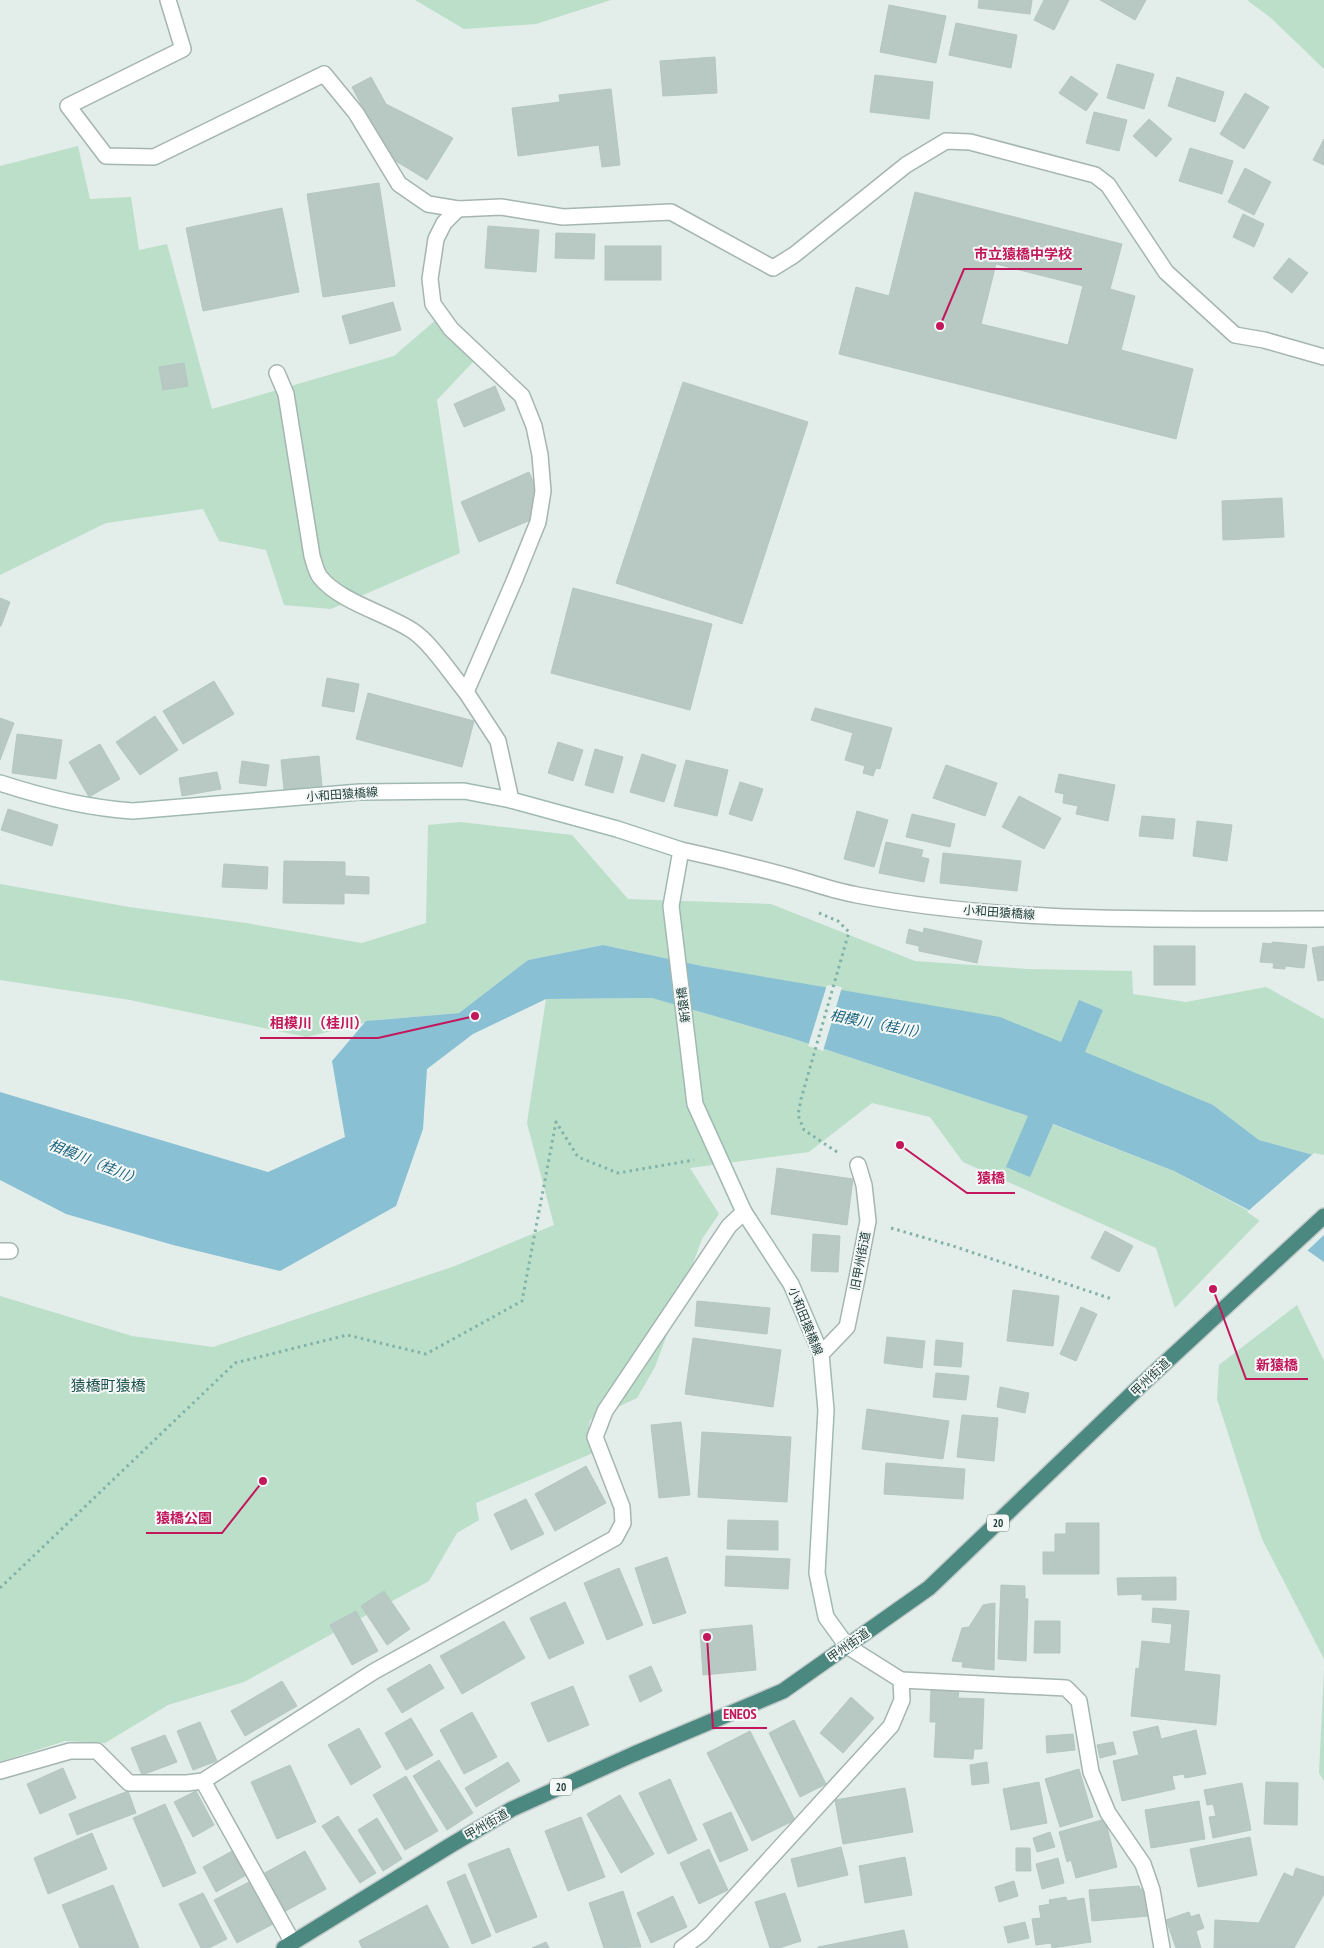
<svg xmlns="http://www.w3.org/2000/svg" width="1324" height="1948" font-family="'PT Sans Narrow','Noto Sans JP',sans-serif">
  <rect width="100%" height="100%" fill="#e3edea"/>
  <g fill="#bbdfc9">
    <path d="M415,0H611L536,24L464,29Z"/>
    <path d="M1247,0H1324V69L1271,18Z"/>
    <path d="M78,146L90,199L131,197L139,250L167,244L212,409L394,356L445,312L473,362L437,400L460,553L331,609L284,605L266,550L219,541L203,509L106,523L0,575V166Z"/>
    <path d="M460,822L572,835L628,899L771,904L915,961L1027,969L1132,971L1133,994L1186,1002L1266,987L1324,1019V1158L1259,1140L1213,1105L707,967L603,945L528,960L459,1013L376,1020L307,1037L130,1000L0,980V884L129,907L246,923L362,943L426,923L428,825Z"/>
    <path d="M653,998L791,1038L1049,1123L1174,1171L1262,1218L1175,1308L1156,1248L963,1162L930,1117L872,1103L809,1152L690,1168L719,1214L702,1239L655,1367L637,1398L590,1420L589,1426L593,1453L476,1503L479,1520L457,1533L429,1581L244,1682L168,1705L105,1743L65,1741L0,1762V1296L132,1336L213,1347L455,1266L554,1225L527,1123L546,999Z"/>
    <path d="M1297,1305L1324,1361V1659L1262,1539L1217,1399L1219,1365Z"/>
    <path d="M1324,1670V1781L1319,1773Z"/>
  </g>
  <path fill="#89c0d4" d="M603,945L707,967L1000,1017L1061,1042L1079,1000L1103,1010L1085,1052L1213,1105L1259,1140L1324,1158V1262L1251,1211L1174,1171L1053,1124L1030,1177L1006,1167L1028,1116L791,1038L652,998L546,999L473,1034L427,1069L423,1129L396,1206L280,1271L173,1245L66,1214L0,1180V1092L268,1172L345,1137L332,1061L366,1021L459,1013L528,960Z"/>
  <g fill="#e3edea">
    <path d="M827,985L842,987L823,1051L808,1046Z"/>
    <path d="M1314,1153L1324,1155V1235L1306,1252L1247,1212Z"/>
  </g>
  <g fill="#b8c8c3" stroke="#b5c7c2" fill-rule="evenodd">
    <path d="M979,0H1032L1030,14L978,8Z"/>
    <path d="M1044,0H1069L1054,30L1034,20Z"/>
    <path d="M1100,0H1146L1135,20Z"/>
    <path d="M889,5L946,16L936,63L880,52Z"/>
    <path d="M956,23L1017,35L1011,68L949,55Z"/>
    <path d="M715,57L717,93L663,96L660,61Z"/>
    <path d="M1117,64L1154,74L1144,109L1107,98Z"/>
    <path d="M875,75L933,82L929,119L870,112Z"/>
    <path d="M1071,76L1098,94L1086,111L1059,93Z"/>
    <path d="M371,77L386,104L453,138L427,180L389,157L352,87Z"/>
    <path d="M1177,77L1224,92L1215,122L1168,106Z"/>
    <path d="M611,89L620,165L602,167L599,145L518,156L512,108L560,102L559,95Z"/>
    <path d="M1245,93L1269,107L1244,149L1220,134Z"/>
    <path d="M1094,112L1127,120L1119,151L1086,143Z"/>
    <path d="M1149,119L1172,139L1156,157L1133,136Z"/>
    <path d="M1324,139V165L1313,160Z"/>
    <path d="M1190,148L1233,161L1222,194L1179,181Z"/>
    <path d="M1245,168L1271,182L1254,215L1228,202Z"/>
    <path d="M379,183L395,286L323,297L307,194Z"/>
    <path d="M915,192L1122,244L1110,289L1135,296L1121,350L1193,369L1176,439L839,354L856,287L889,296ZM996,264L1083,286L1068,345L981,324Z"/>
    <path d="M282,208L299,292L203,311L186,228Z"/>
    <path d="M1243,214L1264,224L1254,247L1233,237Z"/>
    <path d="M488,226L539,230L536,272L485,268Z"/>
    <path d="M556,233L595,234L594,259L555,258Z"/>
    <rect x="605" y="246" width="56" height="34"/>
    <path d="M1289,258L1308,273L1292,293L1273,278Z"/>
    <path d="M393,302L401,330L350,344L342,316Z"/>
    <path d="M184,363L188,386L163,390L159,367Z"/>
    <path d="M683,382L808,422L742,624L616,583Z"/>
    <path d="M495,386L505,410L464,427L454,404Z"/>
    <path d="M529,472L547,513L479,542L461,502Z"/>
    <path d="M1282,498L1284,537L1223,540L1222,501Z"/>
    <path d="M573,588L712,624L690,710L551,673Z"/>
    <path d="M0,598L10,602L1,626H0Z"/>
    <path d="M327,678L359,684L354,712L322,706Z"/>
    <path d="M214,681L234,714L183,744L163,711Z"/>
    <path d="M368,693L474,721L462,767L356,739Z"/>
    <path d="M815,708L892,728L880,769L876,768L873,776L863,773L865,766L845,760L853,733L811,720Z"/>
    <path d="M155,716L178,750L140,775L116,742Z"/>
    <path d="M0,718L14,723L0,760Z"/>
    <path d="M17,734L62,740L56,779L12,773Z"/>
    <path d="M558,742L583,750L573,781L548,773Z"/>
    <path d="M100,744L120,779L89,797L69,762Z"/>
    <path d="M595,749L623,757L613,793L585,785Z"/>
    <path d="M642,754L676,765L664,802L630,792Z"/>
    <path d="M319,756L322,786L284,790L281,760Z"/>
    <path d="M686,760L728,770L717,816L674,806Z"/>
    <path d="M242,761L269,765L266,786L239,783Z"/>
    <path d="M946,765L997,783L985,816L933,798Z"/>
    <path d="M217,772L221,789L182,796L179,778Z"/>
    <path d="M1059,774L1115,785L1108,821L1076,814L1078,806L1063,803L1064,794L1055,792Z"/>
    <path d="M740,782L763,789L752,821L729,814Z"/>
    <path d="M1019,796L1061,818L1044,849L1002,827Z"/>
    <path d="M8,809L58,825L52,846L1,830Z"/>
    <path d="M857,811L888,820L874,867L844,859Z"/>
    <path d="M912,814L955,824L950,847L906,837Z"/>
    <path d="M1142,816L1175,819L1173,839L1139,836Z"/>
    <path d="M1197,821L1232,825L1227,861L1193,856Z"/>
    <path d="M886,842L923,850L921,857L929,859L924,882L879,873Z"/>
    <path d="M943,853L1021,861L1017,891L940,883Z"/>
    <path d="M284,861L345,862V876L369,877V894L344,893V904L283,903Z"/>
    <path d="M224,864L268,867L267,889L222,887Z"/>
    <path d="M924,928L982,941L977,963L919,951V946L906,943L909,929L923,933Z"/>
    <path d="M1272,942L1307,945L1304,968L1285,966V969L1273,968L1274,963L1260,962L1263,943L1272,944Z"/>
    <rect x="1154" y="946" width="41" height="39"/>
    <path d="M1324,946V980L1318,981L1312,948Z"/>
    <path d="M777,1168L853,1179L847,1225L771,1214Z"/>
    <path d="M1105,1231L1133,1246L1119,1272L1091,1258Z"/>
    <path d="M813,1234L840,1236L838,1272L811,1271Z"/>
    <path d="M1013,1290L1059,1296L1053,1346L1007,1341Z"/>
    <path d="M697,1301L770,1308L767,1334L695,1326Z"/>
    <path d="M1081,1307L1097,1314L1076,1361L1060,1354Z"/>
    <path d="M887,1337L925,1341L922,1368L884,1363Z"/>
    <path d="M693,1338L781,1350L773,1407L685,1394Z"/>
    <path d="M936,1340L963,1343L961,1367L934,1365Z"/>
    <path d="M936,1373L969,1376L966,1400L933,1397Z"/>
    <path d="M1000,1387L1029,1393L1025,1413L997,1407Z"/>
    <path d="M867,1409L949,1421L943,1459L862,1449Z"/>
    <path d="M962,1415L998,1418L994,1461L957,1457Z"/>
    <path d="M681,1422L690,1495L659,1498L651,1425Z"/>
    <path d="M702,1432L791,1437L787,1502L698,1497Z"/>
    <path d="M886,1463L965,1469L963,1499L884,1494Z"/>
    <path d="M586,1466L606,1503L555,1531L535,1494Z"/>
    <path d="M526,1499L544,1534L511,1550L494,1514Z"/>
    <path d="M728,1520L778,1521V1550L727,1549Z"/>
    <path d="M1066,1523H1099V1574H1043V1552H1055V1534H1066Z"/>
    <path d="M726,1556L790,1559L788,1589L725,1586Z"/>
    <path d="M667,1557L686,1613L653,1624L635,1568Z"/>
    <path d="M619,1568L643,1625L607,1640L584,1583Z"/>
    <path d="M1176,1577V1600H1142V1594L1118,1595L1117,1578Z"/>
    <path d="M1001,1585L1025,1586V1599H1028L1026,1661L998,1659Z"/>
    <path d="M384,1591L410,1629L387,1645L361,1606Z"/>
    <path d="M565,1602L584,1643L549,1659L530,1618Z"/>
    <path d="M995,1603L994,1670L962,1667L963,1662L952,1661L962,1628L969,1627L983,1605Z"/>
    <path d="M1153,1608L1189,1611L1184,1671L1220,1675L1216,1725L1131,1716L1136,1668L1139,1669L1142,1641L1170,1644L1172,1624L1152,1622Z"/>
    <path d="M356,1611L378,1651L352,1665L330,1625Z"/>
    <path d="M504,1621L525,1658L462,1694L440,1656Z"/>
    <path d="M1035,1621H1060V1653H1034Z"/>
    <path d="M752,1625L756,1670L703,1675L700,1630Z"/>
    <path d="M430,1664L444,1688L402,1713L387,1689Z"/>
    <path d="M651,1666L662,1691L640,1702L629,1676Z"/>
    <path d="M282,1681L297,1706L245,1736L231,1711Z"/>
    <path d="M573,1686L589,1725L548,1742L531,1703Z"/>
    <path d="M931,1690L959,1691L958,1698L984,1699L982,1749H974L973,1759L934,1757L936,1722H930Z"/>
    <path d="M851,1697L874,1718L843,1753L820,1733Z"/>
    <path d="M472,1712L497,1757L464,1774L440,1730Z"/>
    <path d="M411,1718L433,1755L406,1770L385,1733Z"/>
    <path d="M794,1720L826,1784L800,1797L769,1733Z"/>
    <path d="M200,1722L217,1761L193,1770L177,1731Z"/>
    <path d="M1158,1726L1161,1739L1196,1730L1206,1774L1185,1778L1184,1774L1172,1776L1175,1789L1122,1801L1113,1761L1139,1755L1133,1732Z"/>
    <path d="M359,1728L381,1767L351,1785L328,1745Z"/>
    <path d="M750,1731L795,1820L752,1841L707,1753Z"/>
    <path d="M1073,1734L1075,1750L1047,1753L1046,1736Z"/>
    <path d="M165,1735L177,1762L142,1775L131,1748Z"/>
    <path d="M1113,1742L1116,1754L1100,1758L1097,1745Z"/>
    <path d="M439,1760L473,1813L447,1830L413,1776Z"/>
    <path d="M508,1762L520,1781L476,1807L465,1788Z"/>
    <path d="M987,1762L989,1783L972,1785L970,1765Z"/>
    <path d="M290,1765L316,1822L277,1839L251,1782Z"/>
    <path d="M63,1768L76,1798L40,1814L27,1784Z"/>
    <path d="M1079,1769L1093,1817L1060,1827L1045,1779Z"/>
    <path d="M406,1776L438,1831L405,1850L373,1795Z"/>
    <path d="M670,1779L697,1840L668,1854L639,1793Z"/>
    <path d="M1039,1782L1047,1823L1011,1830L1003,1789Z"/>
    <path d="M1266,1782L1298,1783L1297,1825L1264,1824Z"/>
    <path d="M1242,1783L1251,1830L1213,1838L1209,1817L1216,1816L1213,1804L1207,1805L1204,1790Z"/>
    <path d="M905,1788L913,1832L843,1844L835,1800Z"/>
    <path d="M128,1791L136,1813L77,1835L69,1814Z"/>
    <path d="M196,1791L214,1825L193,1837L174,1802Z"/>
    <path d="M620,1795L654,1854L621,1873L587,1814Z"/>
    <path d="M1199,1801L1205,1839L1151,1848L1145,1810Z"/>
    <path d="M165,1804L196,1873L163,1887L133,1818Z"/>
    <path d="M731,1812L748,1850L720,1862L703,1824Z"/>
    <path d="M338,1816L376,1873L360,1883L322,1826Z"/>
    <path d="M581,1817L605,1877L568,1891L545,1831Z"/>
    <path d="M377,1818L402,1859L383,1871L358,1830Z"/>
    <path d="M1105,1819L1117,1867L1076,1878L1071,1860L1067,1862L1059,1832Z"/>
    <path d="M1050,1832L1055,1847L1037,1852L1033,1838Z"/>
    <path d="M92,1833L107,1869L48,1894L34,1858Z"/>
    <path d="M1250,1837L1257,1875L1198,1887L1190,1849Z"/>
    <path d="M841,1847L848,1875L798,1887L791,1859Z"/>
    <path d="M509,1848L537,1917L496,1933L468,1864Z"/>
    <path d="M1016,1848H1030L1031,1871H1016Z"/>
    <path d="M709,1849L728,1890L699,1904L680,1863Z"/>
    <path d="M234,1850L248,1874L216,1892L203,1867Z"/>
    <path d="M305,1851L326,1889L282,1913L261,1875Z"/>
    <path d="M905,1857L912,1895L865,1903L859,1866Z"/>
    <path d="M1058,1858L1064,1883L1042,1889L1036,1864Z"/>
    <path d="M1296,1868L1324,1877V1894L1294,1948H1214L1215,1920L1259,1923L1284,1873L1293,1877Z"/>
    <path d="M465,1874L491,1936L472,1944L447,1882Z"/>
    <path d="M251,1881L273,1924L237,1943L214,1900Z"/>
    <path d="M1014,1881L1018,1896L999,1902L995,1887Z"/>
    <path d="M113,1885L139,1948H80L62,1905Z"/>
    <path d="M1139,1886L1140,1889H1146L1148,1916L1092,1921L1089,1890Z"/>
    <path d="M623,1891L641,1947L604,1948L589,1903Z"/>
    <path d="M203,1893L227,1939L209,1948H201L179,1904Z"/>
    <path d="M785,1893L801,1941L779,1948H770L755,1902Z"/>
    <path d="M673,1896L687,1927L651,1943L637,1913Z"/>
    <path d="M1066,1897L1067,1901L1084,1898L1091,1942L1052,1948L1051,1943L1036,1945L1032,1919L1041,1918L1039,1906L1050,1904L1049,1900Z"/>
    <path d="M427,1905L449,1948H362L359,1941Z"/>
    <path d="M1189,1912L1191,1917L1199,1914L1204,1928L1196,1931L1201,1948H1176L1166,1920Z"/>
    <path d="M1025,1922L1029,1938L1008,1943L1004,1927Z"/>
    <path d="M904,1930L908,1948H818V1947Z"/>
    <path d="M546,1942L549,1948H532Z"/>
  </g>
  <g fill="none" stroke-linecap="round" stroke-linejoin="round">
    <defs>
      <g id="service">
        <path d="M168,0L183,49L68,106L106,156L154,157L324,74L356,113L399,184L428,204L458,209"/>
        <path d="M458,209L444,223L436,239L430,279L433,304L451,329L522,396L534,426L540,455L543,491L538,522L515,579"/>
        <path d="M277,373L286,394L312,556C314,562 316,572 320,577C340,602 386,613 413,631C431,643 451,674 466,692"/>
        <path d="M901,1680L1066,1688L1079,1701L1091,1772L1108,1813L1143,1864L1152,1890L1162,1948"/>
        <path d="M0,1771L70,1751H97L129,1783H187L203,1781L373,1672L615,1538L623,1523L622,1507L595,1437L605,1411L729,1226L744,1212"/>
        <path d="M203,1781L293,1943"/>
      </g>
      <path id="pedestrian" d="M821,1354L847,1327L857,1278L868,1221L864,1185L858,1165"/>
      <g id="minor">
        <path d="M458,209L501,207L563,217L671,212L773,268L794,255L906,165L946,141L970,142L1095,175L1108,185L1166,272L1235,335L1264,340L1324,357"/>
        <path d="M511,800L498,741L466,692L515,579"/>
        <path d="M0,1251H10"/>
        <path d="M682,1948L701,1934L891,1726L902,1700L901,1680L847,1646"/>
      </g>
      <path id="tertiary" d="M681,850C718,858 754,867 791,877C813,883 834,891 857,895C1010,924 1169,919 1324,919"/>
      <path id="secondary" d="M0,783C43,797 87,808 133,811L360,792L464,791L511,800L617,829L681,850L671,906L695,1104L744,1212L791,1284L821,1354L826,1410L817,1573L826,1617L847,1646"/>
      <path id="trunk" d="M284,1948L451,1845L512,1809L634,1754L783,1691L929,1588L1139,1387L1324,1216"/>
    </defs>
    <use href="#service" stroke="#a5b5b2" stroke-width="18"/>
    <use href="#pedestrian" stroke="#a5b5b2" stroke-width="18"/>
    <use href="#minor" stroke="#a5b5b2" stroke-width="18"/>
    <use href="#tertiary" stroke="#a5b5b2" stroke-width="18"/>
    <use href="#secondary" stroke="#a1b9b3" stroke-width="18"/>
    <use href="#trunk" stroke="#c1c9c8" stroke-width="18"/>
    <g stroke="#82b2a8" stroke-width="3" stroke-dasharray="2.5 4" stroke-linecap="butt">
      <path d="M819,913L838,921L849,932L801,1099L798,1115L804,1130L837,1152"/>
      <path d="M891,1228L953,1246L1112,1299"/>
      <path d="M0,1588L235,1363L347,1335L426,1354L522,1301L556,1122L578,1157L618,1173L694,1160"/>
    </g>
    <use href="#service" stroke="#fff" stroke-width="15"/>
    <use href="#pedestrian" stroke="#fff" stroke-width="15"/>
    <use href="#minor" stroke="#fff" stroke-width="15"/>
    <use href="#tertiary" stroke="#fff" stroke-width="15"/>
    <use href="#secondary" stroke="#fff" stroke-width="15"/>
    <use href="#trunk" stroke="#4a8880" stroke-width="15"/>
  </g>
  <g text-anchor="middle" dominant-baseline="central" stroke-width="4" stroke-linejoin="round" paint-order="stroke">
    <g fill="#f4f9f7" stroke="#617773" stroke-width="1">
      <rect x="987" y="1514.5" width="22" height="17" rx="4"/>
      <rect x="550" y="1778.5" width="22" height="17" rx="4"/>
    </g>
    <g font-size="11" font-weight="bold" fill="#223f3a">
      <text x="998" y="1523">20</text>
      <text x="561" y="1787">20</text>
    </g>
    <g font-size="12" fill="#223f3a" stroke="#f4f9f7">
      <text transform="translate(342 794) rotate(-4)">小和田猿橋線</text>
      <text transform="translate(999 912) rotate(4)">小和田猿橋線</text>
      <text transform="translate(683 1005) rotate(-97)">新猿橋</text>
      <text transform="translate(860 1261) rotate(-79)">旧甲州街道</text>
      <text transform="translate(806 1321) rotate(68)">小和田猿橋線</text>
      <text transform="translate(1150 1377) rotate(-43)">甲州街道</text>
      <text transform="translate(848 1645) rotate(-35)">甲州街道</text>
      <text transform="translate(486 1824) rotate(-30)">甲州街道</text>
    </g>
    <g font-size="14" font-style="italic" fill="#1a627d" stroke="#f4f9f7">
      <text transform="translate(878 1024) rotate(11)">相模川（桂川）</text>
      <text transform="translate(95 1162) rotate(22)">相模川（桂川）</text>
    </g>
    <g font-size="15" fill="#1d524b" stroke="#f4f9f7">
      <text x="108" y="1385">猿橋町猿橋</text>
    </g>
  </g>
  <path fill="none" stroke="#c2185b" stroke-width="2" d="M940 326L964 269H1082M475 1016L378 1038H260M900 1145L967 1193H1015M1213 1289L1246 1379H1308M263 1481L222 1533H146M707 1637L713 1728H767"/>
  <g fill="#c2185b" stroke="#f4f9f7" stroke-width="2">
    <circle cx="940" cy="326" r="5"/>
    <circle cx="475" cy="1016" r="5"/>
    <circle cx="900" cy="1145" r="5"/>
    <circle cx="1213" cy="1289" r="5"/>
    <circle cx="263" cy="1481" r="5"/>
    <circle cx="707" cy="1637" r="5"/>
  </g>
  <g font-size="14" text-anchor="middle" font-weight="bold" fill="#c2185b" stroke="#f4f9f7" stroke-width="4" stroke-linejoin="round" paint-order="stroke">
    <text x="1023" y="259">市立猿橋中学校</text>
    <text x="319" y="1028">相模川（桂川）</text>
    <text x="991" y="1183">猿橋</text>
    <text x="1277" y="1370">新猿橋</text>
    <text x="184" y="1523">猿橋公園</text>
    <text x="740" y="1719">ENEOS</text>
  </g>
</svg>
